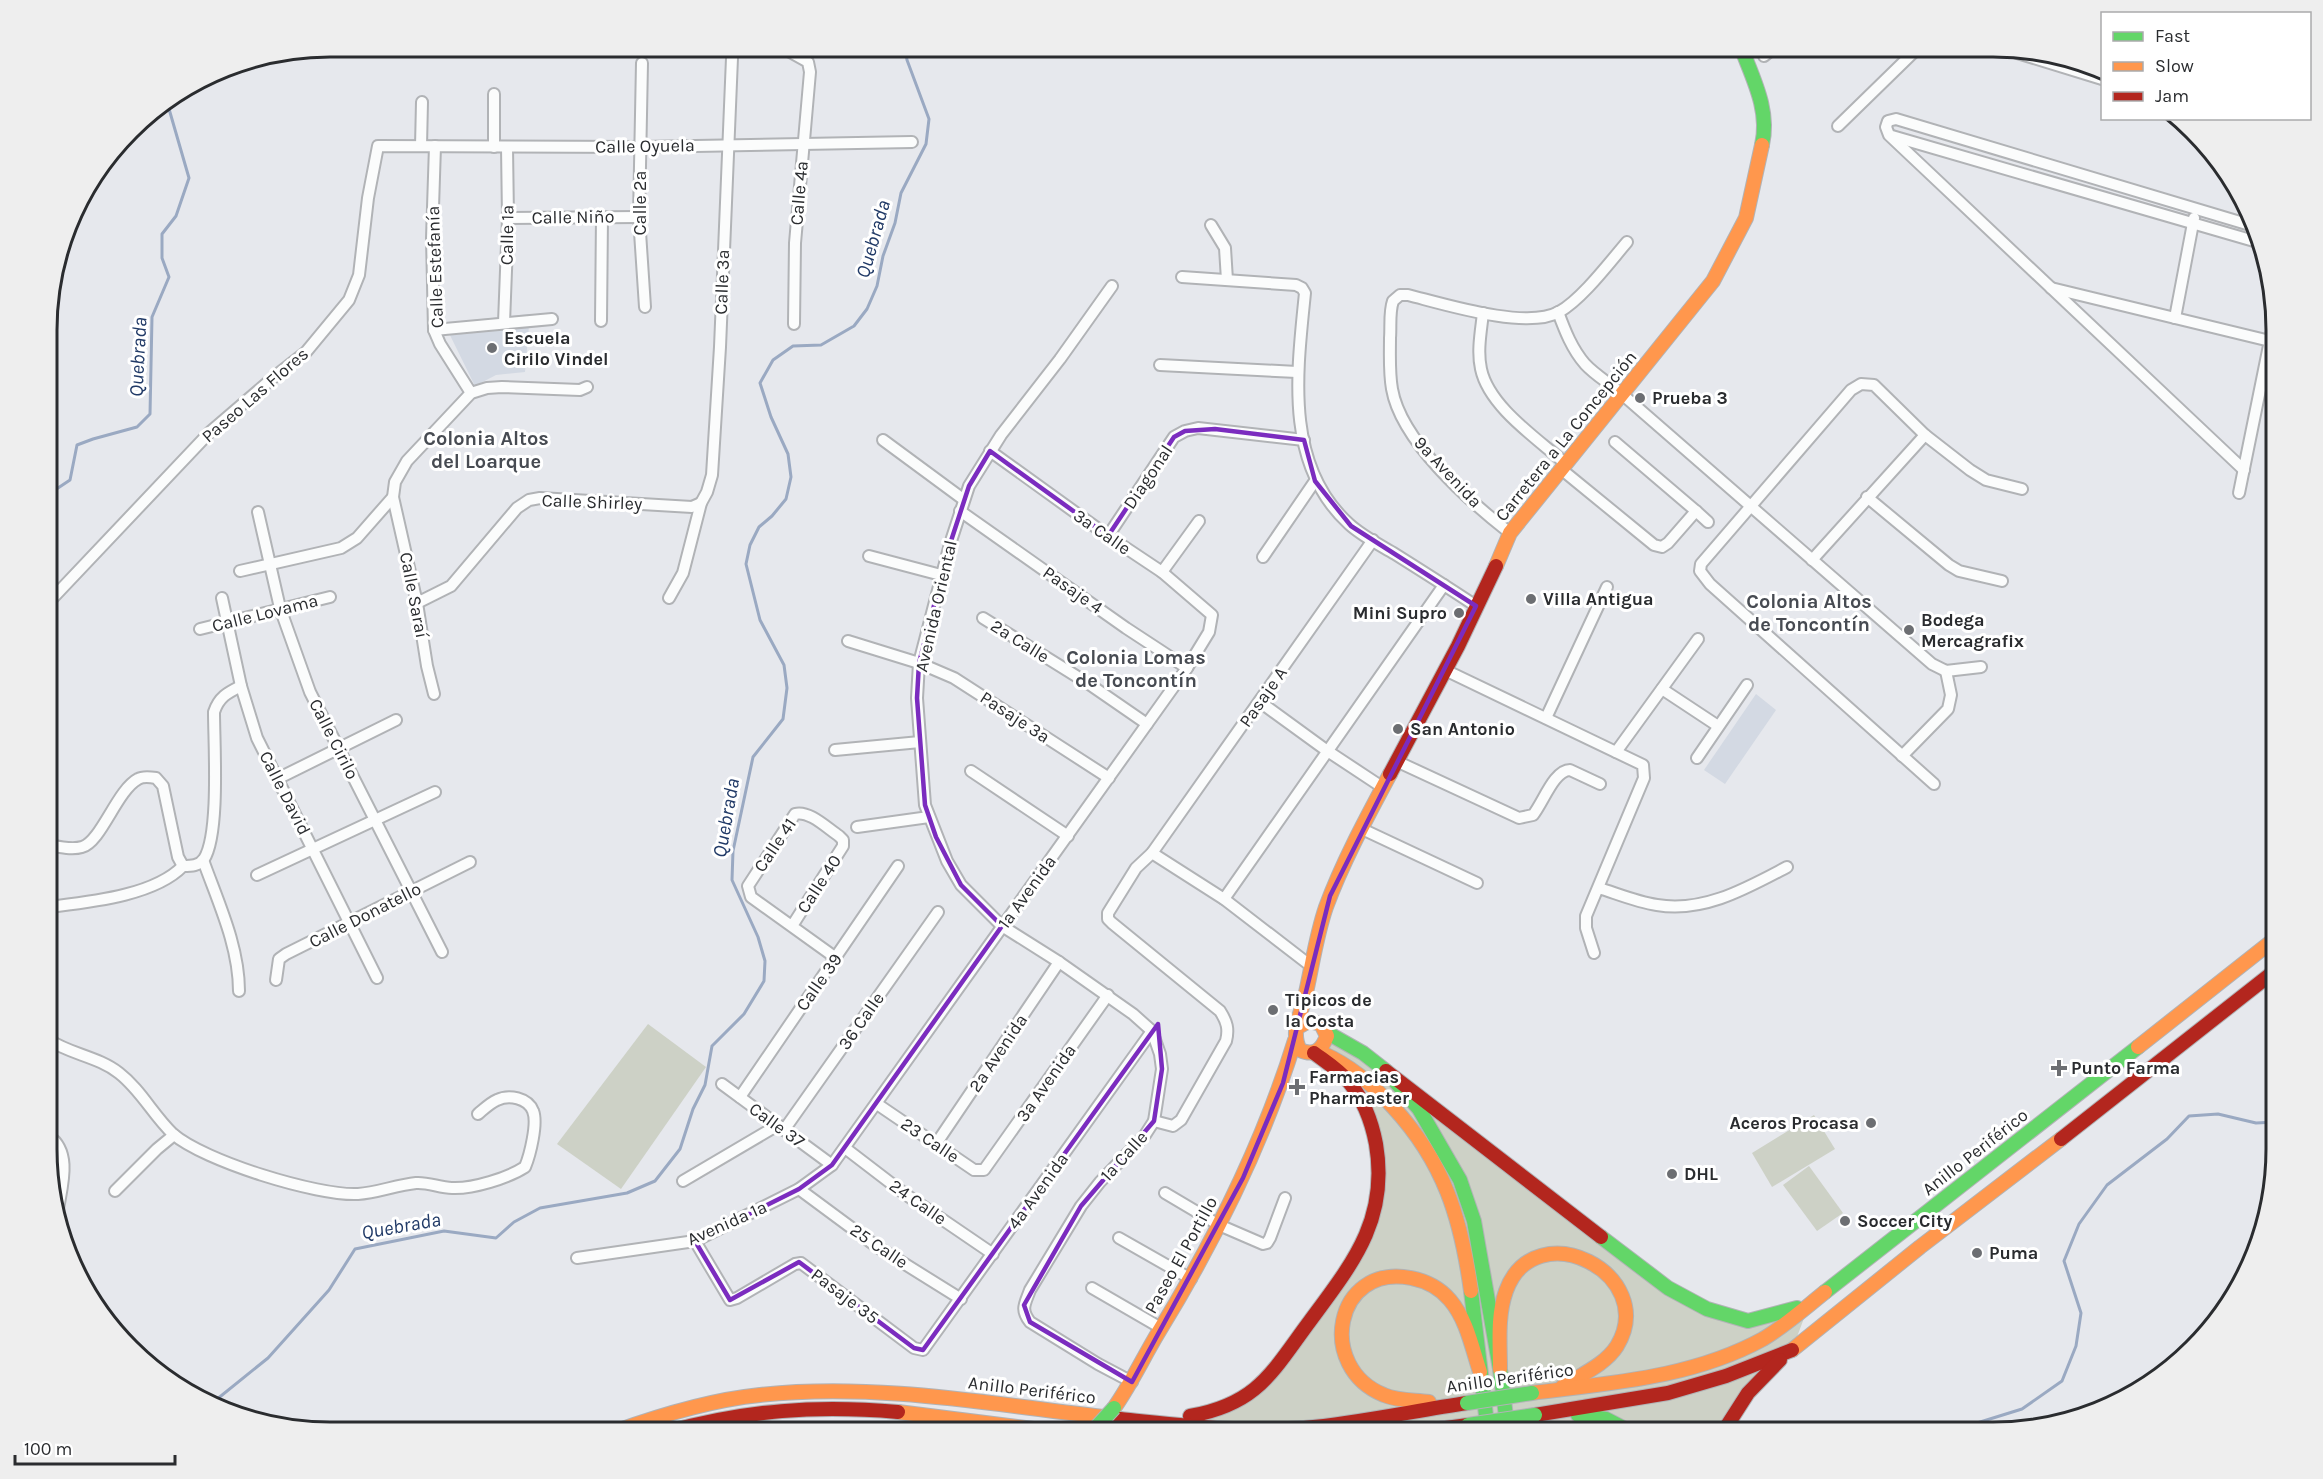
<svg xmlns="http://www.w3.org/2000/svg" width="2323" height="1479" font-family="Karla,sans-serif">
  <rect width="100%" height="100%" fill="#e6e8ed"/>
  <g fill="#d3d9e3">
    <path d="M530,314L525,372L496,375L475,386L444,323Z"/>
    <path d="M1756,694L1776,710L1725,784L1704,770Z"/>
  </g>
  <g fill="#cdd1c6">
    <path d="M648,1024L706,1067L621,1189L557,1144Z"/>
    <path d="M1326,1032L1668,1288L1748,1321L1809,1305L1792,1350L1723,1432H1156L1146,1421L1210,1414L1255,1391L1377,1212L1369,1118L1317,1052Z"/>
    <path d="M1814,1115L1835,1149L1772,1187L1752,1153Z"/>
    <path d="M1809,1166L1843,1213L1817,1231L1783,1185Z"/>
  </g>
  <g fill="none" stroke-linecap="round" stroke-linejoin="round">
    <g stroke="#9aa9c2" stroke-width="3">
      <path d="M49,494L70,480L77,445L93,439L137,427L150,414L152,317L169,277L162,258V234L176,216L189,178L167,102"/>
      <path d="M211,1404L268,1358L329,1290L355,1249L444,1231L496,1238L514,1222L540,1208L627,1193L655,1181L680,1149L693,1109L705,1085L712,1046L744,1014L764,981L765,961L758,937L732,880L733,851L753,757L783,719L787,688L784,665L760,620L746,564L750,545L759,527L772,516L786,499L791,477L788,454L771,417L760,383L773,360L793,346L821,345L854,326L867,309L877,286L883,256L895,223L901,193L926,144L929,119L907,60L905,47"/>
      <path d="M1948,1432L2022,1409L2062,1381L2076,1346L2081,1313L2064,1261L2079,1224L2107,1185L2167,1139L2189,1116L2218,1114L2256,1123L2276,1122"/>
    </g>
    <defs>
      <g id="street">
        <path d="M781,47L808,62L810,72L795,243L794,324"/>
        <path d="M2001,48L2102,79"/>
        <path d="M1764,56L1775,47"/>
        <path d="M642,63L639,217L645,307"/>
        <path d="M494,94V147"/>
        <path d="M1838,126L1919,47"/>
        <path d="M1892,136L2254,241"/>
        <path d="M421,146L422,102"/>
        <path d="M435,146L432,238L434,330L440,344L471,393"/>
        <path d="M508,218L639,217"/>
        <path d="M1211,225L1225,248L1227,280"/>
        <path d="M1182,277L1296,285L1302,288L1305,293C1297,372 1284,465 1349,524C1362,536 1380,545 1395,554C1422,571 1449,588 1476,606"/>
        <path d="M1112,286L1060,359L1001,435L969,486L950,544L919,663L917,698L925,805L947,861L961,885L1002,926L1059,962L1133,1014L1152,1031L1160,1054L1162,1069L1154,1121L1145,1135L1100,1182L1081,1206L1030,1290C1025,1304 1020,1309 1030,1322L1098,1364L1132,1382"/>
        <path d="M2051,288L2270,341"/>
        <path d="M1558,312C1565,331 1572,349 1585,364C1596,376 1611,384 1623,395L1932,664L1946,671L1981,667"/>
        <path d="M1483,313C1481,331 1477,351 1481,369C1489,407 1538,439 1566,464"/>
        <path d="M2175,318L2194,218"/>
        <path d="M601,321L602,217"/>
        <path d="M504,323L508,218L507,147"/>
        <path d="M434,330L552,319"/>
        <path d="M1160,365L1297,372"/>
        <path d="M883,440L963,499"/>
        <path d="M1561,469L1654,545L1662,547L1668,543L1696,511L1615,442"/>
        <path d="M2244,470L1889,135L1886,127L1888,121L1896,119L2250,225"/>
        <path d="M2239,493L2276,311"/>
        <path d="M393,497L417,603L427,666L434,694"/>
        <path d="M1867,497L1949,565L1959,571L2002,581"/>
        <path d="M960,511L1126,628L1187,668"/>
        <path d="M1696,511L1708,522"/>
        <path d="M258,512L280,608L310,692L442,952"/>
        <path d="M1510,533C1469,501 1401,441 1392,389C1389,372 1390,355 1390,338C1391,326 1389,312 1393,301L1400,295H1408C1444,304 1526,330 1559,312C1582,299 1609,263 1627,242"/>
        <path d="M1108,536L1174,437L1185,431L1198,428L1304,440"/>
        <path d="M869,556L941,575"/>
        <path d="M1263,557L1315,481"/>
        <path d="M1812,560L1925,435"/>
        <path d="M240,571L341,548L357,538L393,497L395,482L407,461L471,393L487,388L502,387L580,390L587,387"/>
        <path d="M1162,572L1199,521"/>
        <path d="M222,598L241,686L257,738L377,978"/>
        <path d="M669,598L683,573L701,503L707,492L712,475L720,347L732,58"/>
        <path d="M49,602L210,432L274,377L306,352L349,300L359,275L368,198L378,146L641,147L912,142"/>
        <path d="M417,603L451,586L517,508L529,500L540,498L692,507L701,503"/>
        <path d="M983,618L1089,684L1147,724"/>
        <path d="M200,629L330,597"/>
        <path d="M848,641L919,663L954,678L1109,778"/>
        <path d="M1445,670L1643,765L1644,778L1586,916V928L1594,953"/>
        <path d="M1662,689L1718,726"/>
        <path d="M1260,702L1326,750L1382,787"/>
        <path d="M1546,718L1607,587"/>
        <path d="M835,750L920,742"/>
        <path d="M1616,752L1698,639"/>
        <path d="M1902,756L1948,709L1951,695L1946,671"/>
        <path d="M1697,758L1747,685"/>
        <path d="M1396,761L1519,818L1533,815C1543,803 1554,770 1570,770L1600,784"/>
        <path d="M971,771L1068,836"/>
        <path d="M277,779L396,720"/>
        <path d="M1934,784L1710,584L1700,571L1701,564L1851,390L1861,384L1874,385L1925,435L1970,470L1986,480L2022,489"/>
        <path d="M857,827L929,817"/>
        <path d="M1362,829L1477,883"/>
        <path d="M49,845C59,847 72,850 82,847C101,842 117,790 138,779C143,776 150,777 156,778L163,786L178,857L183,866C191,866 199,866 204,859C220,834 214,744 214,712C219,697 227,693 241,686"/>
        <path d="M1152,853L1224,899L1311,966"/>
        <path d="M203,860C218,902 239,946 239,991"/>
        <path d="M257,875L435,792"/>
        <path d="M1599,888C1618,894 1637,902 1657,905C1704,913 1747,888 1787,867"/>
        <path d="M1224,899L1444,585"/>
        <path d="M49,907C89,902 154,896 183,866"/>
        <path d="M792,926L843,846V840L839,836C827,828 809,810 795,814L748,886L751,897L836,958"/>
        <path d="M276,980L279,959L286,954L470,862"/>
        <path d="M49,1040C70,1054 99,1057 119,1073C141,1090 153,1115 173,1134C204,1161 317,1196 358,1194C377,1193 396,1185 416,1183C428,1182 440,1188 452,1188C473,1189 508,1178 525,1167C530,1155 538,1123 533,1111C528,1098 509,1094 497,1100C490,1103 484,1109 478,1114"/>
        <path d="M722,1084L832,1165"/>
        <path d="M740,1097L898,866"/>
        <path d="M877,1104L974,1170H984L1108,995"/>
        <path d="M1154,1121L1173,1126L1181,1120L1226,1041C1229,1029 1227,1022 1220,1011L1112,923L1108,919V913L1136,868L1152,853L1373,540"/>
        <path d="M784,1130L938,912"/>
        <path d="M49,1136C72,1152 62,1185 58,1209"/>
        <path d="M936,1144L1059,962"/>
        <path d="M845,1148L905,1194L993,1254"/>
        <path d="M683,1181L778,1125"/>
        <path d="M799,1189L876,1246L961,1299"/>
        <path d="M115,1191L157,1149L174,1135"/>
        <path d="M1165,1193L1219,1225L1263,1244L1267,1243L1270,1238L1285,1198"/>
        <path d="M1119,1238L1191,1279"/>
        <path d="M695,1241L730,1300L737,1298L795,1264L801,1263L914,1348L923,1350L1152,1031"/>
        <path d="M577,1258L695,1241L799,1189L832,1165L1187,668L1209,632L1212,615L1162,572L1108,536L990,451"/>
        <path d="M1092,1288L1161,1328"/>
      </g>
      <g id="fast">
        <path d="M1741,47C1753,79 1770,110 1762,145"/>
        <path d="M1326,1032L1363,1053L1386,1071L1419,1109L1460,1180L1474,1221L1500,1369L1508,1432"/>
        <path d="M1601,1237L1668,1288L1707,1309L1748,1321L1797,1308"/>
        <path d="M1471,1291L1488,1432"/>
        <path d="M1825,1292L2138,1047"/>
        <path d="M1578,1415L1606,1419L1631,1432"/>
      </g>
      <g id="slow">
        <path d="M1496,566L1510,533L1713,281L1746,218L1762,145"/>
        <path d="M1298,1027L1309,1021L1321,1024L1327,1036C1322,1049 1315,1057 1300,1050C1290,1033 1301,1014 1305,997C1312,967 1316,936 1326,907C1343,861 1367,817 1390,774"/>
        <path d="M2138,1047L2276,938"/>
        <path d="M1324,1054C1351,1066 1373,1085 1393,1107C1444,1162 1461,1218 1471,1291"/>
        <path d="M1792,1350L1920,1247L2061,1139"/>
        <path d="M1500,1369C1500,1344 1497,1316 1506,1291C1535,1211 1660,1274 1617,1346C1605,1365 1580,1375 1562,1387"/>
        <path d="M1532,1393C1610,1383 1692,1378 1763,1339C1785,1326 1805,1308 1825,1292"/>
        <path d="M1429,1402C1414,1400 1398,1401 1384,1395C1316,1368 1334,1263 1411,1278C1426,1281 1440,1288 1450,1300C1467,1320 1472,1348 1480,1372"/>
        <path d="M1114,1408C1131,1384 1143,1358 1158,1333C1215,1240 1263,1144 1295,1040"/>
        <path d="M898,1412L1058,1432"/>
        <path d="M614,1432C661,1415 710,1400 760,1395C879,1382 1002,1406 1120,1419"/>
      </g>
      <g id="jam">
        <path d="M1390,774L1458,646L1496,566"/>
        <path d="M1386,1071L1601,1237"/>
        <path d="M2061,1139L2276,970"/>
        <path d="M1535,1415L1668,1393L1726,1376L1792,1350"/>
        <path d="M1190,1416C1258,1404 1272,1372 1310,1321C1352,1264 1389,1220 1376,1144C1372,1123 1363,1099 1349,1082C1339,1070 1326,1062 1314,1053"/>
        <path d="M1120,1419C1181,1425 1243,1433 1304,1428C1359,1423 1413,1411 1467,1403"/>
        <path d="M667,1432C747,1410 816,1405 898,1412"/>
        <path d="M1416,1432L1468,1425"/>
        <path d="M1723,1432L1748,1393L1780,1360"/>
      </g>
    </defs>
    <use href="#street" stroke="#b1b3b6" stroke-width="14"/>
    <use href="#fast" stroke="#b1b3b6" stroke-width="16"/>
    <use href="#slow" stroke="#b1b3b6" stroke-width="16"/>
    <use href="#jam" stroke="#b1b3b6" stroke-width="16"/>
    <use href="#street" stroke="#fbfcfc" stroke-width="10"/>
    <use href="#fast" stroke="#63d668" stroke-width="14"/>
    <use href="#slow" stroke="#ff974d" stroke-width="14"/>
    <use href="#jam" stroke="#b3261e" stroke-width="14"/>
    <defs>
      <g id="fast-bridge">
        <path d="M1467,1403L1532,1393"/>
        <path d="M1468,1425L1535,1415"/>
        <path d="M1092,1432L1114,1408"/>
      </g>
    </defs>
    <use href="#fast-bridge" stroke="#b1b3b6" stroke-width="16" stroke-linecap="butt"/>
    <use href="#fast-bridge" stroke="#63d668" stroke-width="14"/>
  </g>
  <path fill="none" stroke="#7b2cbf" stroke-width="4.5" stroke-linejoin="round" d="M1215,429L1304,440L1315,481L1351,526L1476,606L1330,896L1283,1083L1243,1178L1132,1382L1030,1322L1024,1305L1081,1206L1154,1121L1162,1069L1158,1024L923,1350L914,1348L799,1262L730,1300L695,1241L799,1189L832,1165L1002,926L961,885L936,837L925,805L917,698L919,663L950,544L969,486L990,451L1108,536L1174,437L1185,431Z"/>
  <g fill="#6c6e72" stroke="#fff" stroke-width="2">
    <circle cx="492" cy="348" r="6"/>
    <circle cx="1640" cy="398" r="6"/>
    <circle cx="1531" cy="599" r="6"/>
    <circle cx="1459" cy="613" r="6"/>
    <circle cx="1909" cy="630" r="6"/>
    <circle cx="1398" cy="729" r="6"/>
    <circle cx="1273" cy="1010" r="6"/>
    <path d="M2056 1059h6v6h6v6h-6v6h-6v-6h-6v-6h6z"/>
    <path d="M1294 1078h6v6h6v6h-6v6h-6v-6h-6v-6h6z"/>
    <circle cx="1871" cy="1123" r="6"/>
    <circle cx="1672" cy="1174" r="6"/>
    <circle cx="1845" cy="1221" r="6"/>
    <circle cx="1977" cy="1253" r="6"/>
  </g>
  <g text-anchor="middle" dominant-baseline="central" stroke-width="6" stroke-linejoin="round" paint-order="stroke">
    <g font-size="18" fill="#2a2c2f" stroke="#fff">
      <text transform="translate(645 146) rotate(-1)">Calle Oyuela</text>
      <text transform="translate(799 193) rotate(-85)">Calle 4a</text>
      <text transform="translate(640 203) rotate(-90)">Calle 2a</text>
      <text transform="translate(573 217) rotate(-1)">Calle Niño</text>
      <text transform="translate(507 235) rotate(-89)">Calle 1a</text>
      <text transform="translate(435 267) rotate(-92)">Calle Estefanía</text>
      <text transform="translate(722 282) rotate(-88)">Calle 3a</text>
      <text transform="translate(255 395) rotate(-41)">Paseo Las Flores</text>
      <text transform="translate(1566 436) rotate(-51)">Carretera a La Concepción</text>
      <text transform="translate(1448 472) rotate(47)">9a Avenida</text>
      <text transform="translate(1148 477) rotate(-56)">Diagonal</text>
      <text transform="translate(592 502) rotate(2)">Calle Shirley</text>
      <text transform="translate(1102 532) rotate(35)">3a Calle</text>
      <text transform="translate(1073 590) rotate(35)">Pasaje 4</text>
      <text transform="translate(414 595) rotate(79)">Calle Saraí</text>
      <text transform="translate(936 606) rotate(-77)">Avenida Oriental</text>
      <text transform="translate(265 613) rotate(-14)">Calle Lovama</text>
      <text transform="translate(1020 641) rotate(32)">2a Calle</text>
      <text transform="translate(1263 697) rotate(-55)">Pasaje A</text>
      <text transform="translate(1015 717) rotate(33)">Pasaje 3a</text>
      <text transform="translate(334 739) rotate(63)">Calle Cirilo</text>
      <text transform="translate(285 793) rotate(63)">Calle David</text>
      <text transform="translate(775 845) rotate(-56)">Calle 41</text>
      <text transform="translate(819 884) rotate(-57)">Calle 40</text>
      <text transform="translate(1027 892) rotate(-54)">1a Avenida</text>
      <text transform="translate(365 915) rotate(-27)">Calle Donatello</text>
      <text transform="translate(819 982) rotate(-55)">Calle 39</text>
      <text transform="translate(861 1021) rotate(-55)">36 Calle</text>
      <text transform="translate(998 1053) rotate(-56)">2a Avenida</text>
      <text transform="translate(1046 1083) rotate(-55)">3a Avenida</text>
      <text transform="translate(777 1125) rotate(36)">Calle 37</text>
      <text transform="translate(930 1140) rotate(34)">23 Calle</text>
      <text transform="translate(1975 1152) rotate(-38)">Anillo Periférico</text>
      <text transform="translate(1124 1156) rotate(-48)">1a Calle</text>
      <text transform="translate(1038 1191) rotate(-54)">4a Avenida</text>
      <text transform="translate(918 1202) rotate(35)">24 Calle</text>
      <text transform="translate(727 1223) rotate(-24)">Avenida 1a</text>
      <text transform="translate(879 1246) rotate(34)">25 Calle</text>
      <text transform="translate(1181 1255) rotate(-61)">Paseo El Portillo</text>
      <text transform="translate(845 1296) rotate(37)">Pasaje 35</text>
      <text transform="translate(1510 1378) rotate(-8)">Anillo Periférico</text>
      <text transform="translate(1032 1390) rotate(7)">Anillo Periférico</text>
    </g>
    <g font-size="18" font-weight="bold" fill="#2a2c2f" stroke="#fff" text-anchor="start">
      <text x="504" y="338">Escuela<tspan x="504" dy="21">Cirilo Vindel</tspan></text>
      <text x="1652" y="398">Prueba 3</text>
      <text x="1543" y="599">Villa Antigua</text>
      <text x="1447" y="613" text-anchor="end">Mini Supro</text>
      <text x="1921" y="620">Bodega<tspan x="1921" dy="21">Mercagrafix</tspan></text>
      <text x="1410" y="729">San Antonio</text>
      <text x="1285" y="1000">Tipicos de<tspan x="1285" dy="21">la Costa</tspan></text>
      <text x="2071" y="1068">Punto Farma</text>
      <text x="1309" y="1077">Farmacias<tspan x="1309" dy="21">Pharmaster</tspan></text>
      <text x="1859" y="1123" text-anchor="end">Aceros Procasa</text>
      <text x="1684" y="1174">DHL</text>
      <text x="1857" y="1221">Soccer City</text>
      <text x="1989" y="1253">Puma</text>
    </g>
    <g font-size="20" font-style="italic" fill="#213a67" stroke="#fff">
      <text transform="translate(873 239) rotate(-74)">Quebrada</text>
      <text transform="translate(138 357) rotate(-87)">Quebrada</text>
      <text transform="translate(726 818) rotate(-80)">Quebrada</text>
      <text transform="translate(401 1226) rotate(-10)">Quebrada</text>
    </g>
    <g font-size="20" font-weight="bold" fill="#474b52" stroke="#fff">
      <text x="486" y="438">Colonia Altos<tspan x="486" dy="23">del Loarque</tspan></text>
      <text x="1809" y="601">Colonia Altos<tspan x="1809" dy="23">de Toncontín</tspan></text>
      <text x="1136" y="657">Colonia Lomas<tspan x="1136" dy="23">de Toncontín</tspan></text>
    </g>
  </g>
  <path d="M0 0H2323V1479H0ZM330 57H1993A273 273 0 0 1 2266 330V1149A273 273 0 0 1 1993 1422H330A273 273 0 0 1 57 1149V330A273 273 0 0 1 330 57Z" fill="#eee" fill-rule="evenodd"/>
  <path fill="none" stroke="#2a2c2f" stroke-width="3" d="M330 57H1993A273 273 0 0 1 2266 330V1149A273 273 0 0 1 1993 1422H330A273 273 0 0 1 57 1149V330A273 273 0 0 1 330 57Z"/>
  <rect x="2101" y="12" width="210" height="108" fill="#ffffff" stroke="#aaabac" stroke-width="1.5"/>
  <rect x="2113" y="32" width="30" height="9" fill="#63d668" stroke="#aaabac" stroke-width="1.5"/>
  <text x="2155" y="42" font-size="18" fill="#2a2c2f">Fast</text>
  <rect x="2113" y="62" width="30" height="9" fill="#ff974d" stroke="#aaabac" stroke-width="1.5"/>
  <text x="2155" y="72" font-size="18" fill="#2a2c2f">Slow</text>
  <rect x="2113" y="92" width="30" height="9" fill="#b3261e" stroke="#aaabac" stroke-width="1.5"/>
  <text x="2155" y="102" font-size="18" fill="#2a2c2f">Jam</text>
  <path d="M15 1455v9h160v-9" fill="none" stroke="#2a2c2f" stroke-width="3"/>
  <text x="24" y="1455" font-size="18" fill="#2a2c2f" stroke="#ffffff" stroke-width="4.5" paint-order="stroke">100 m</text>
</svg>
